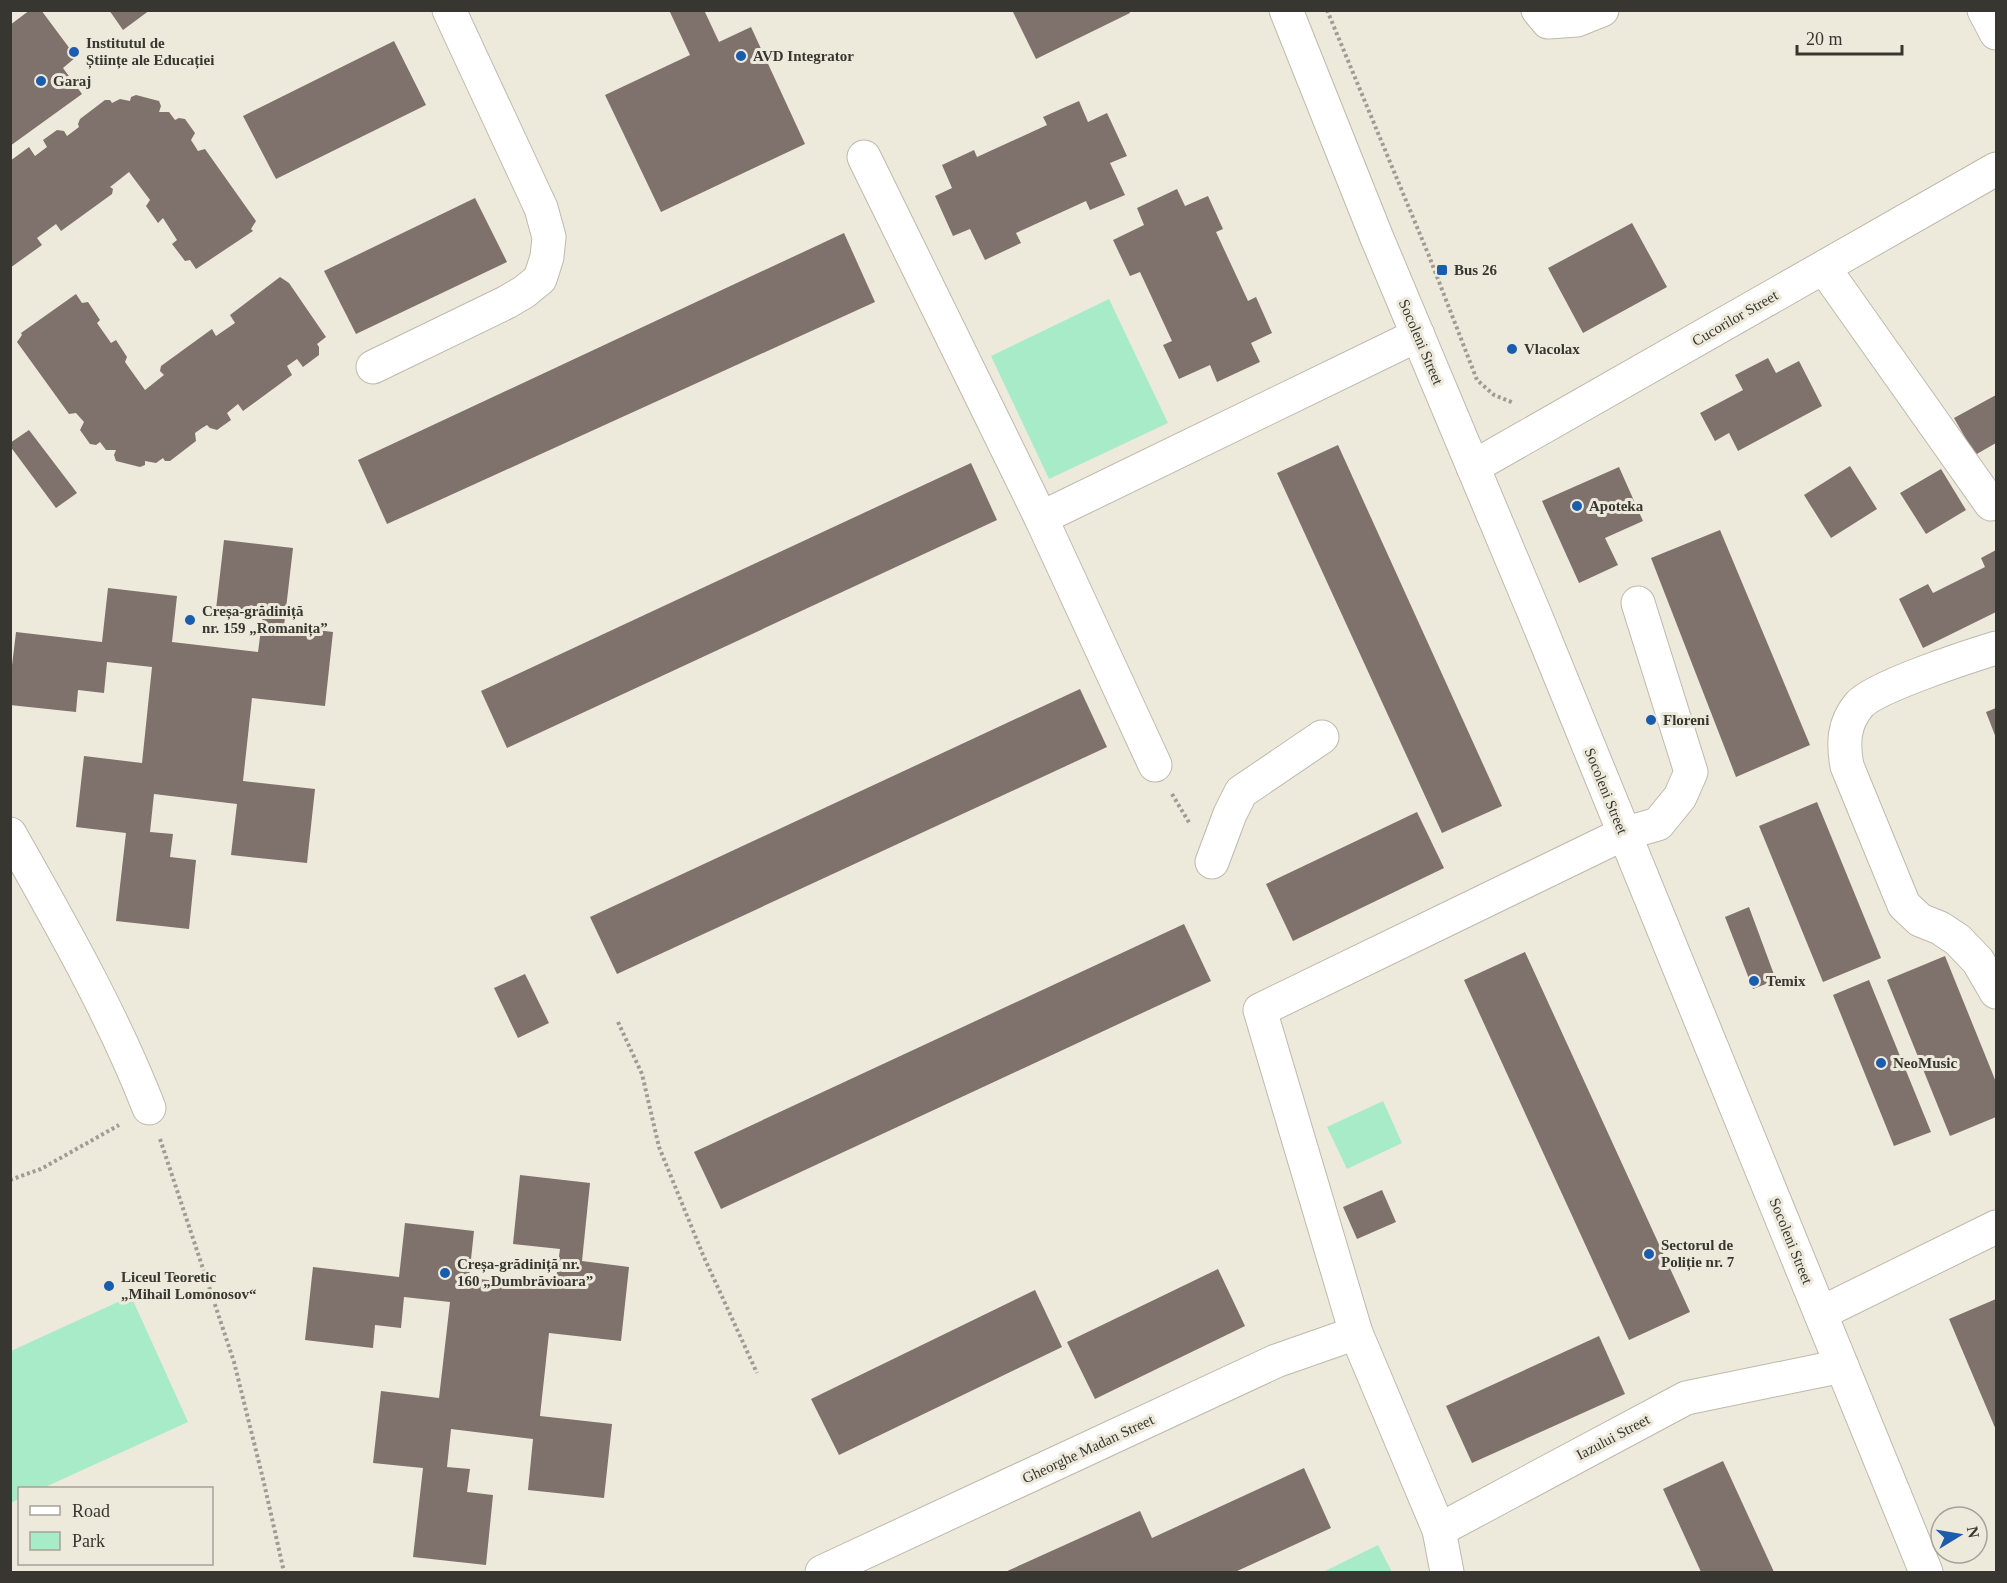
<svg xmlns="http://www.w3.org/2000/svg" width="2007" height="1583" font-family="Georgia,serif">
  <rect width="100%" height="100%" fill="#eeeadb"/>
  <g fill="#a7ebc8">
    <path d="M1109,299L1168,423L1049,479L991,356Z"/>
    <path d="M1383,1101L1402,1143L1347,1169L1327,1127Z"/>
    <path d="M131,1296L188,1422L43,1488H20L19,1499L11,1503V1351Z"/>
    <path d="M1378,1545L1392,1572H1323Z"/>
  </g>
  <g fill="#7f716b">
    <path d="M30,10H41L76,57L63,68L82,94L10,146V25Z"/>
    <path d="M109,10H150L123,30Z"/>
    <path d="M669,10H704L719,42L751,27L805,144L661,212L605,95L690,55Z"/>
    <path d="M1012,10H1129L1130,13L1036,59Z"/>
    <path d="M394,41L426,105L276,179L243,116Z"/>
    <path d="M136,95L159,101L161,106L159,112H169L175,120L179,118L185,119L195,133L191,140L198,151L205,149L256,221L251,229L253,231L196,269L190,260L185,261L172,244L177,240L163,218L158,223L146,206L150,200L129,172L110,187L113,189L112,194L61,231L56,224L37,238L42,245L10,268V161L29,147L35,156L47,147L43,140L57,130L64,131L67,136L79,127L78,124L80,119L105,100H110L112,103L120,99L130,101L131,97Z"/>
    <path d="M1079,101L1088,122L1107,113L1127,156L1110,163L1125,195L1090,210L1086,201L1016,233L1021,243L985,260L970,229L953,236L935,196L952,188L942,165L974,150L977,157L1047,125L1043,117Z"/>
    <path d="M1177,189L1185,206L1208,196L1223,229L1216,232L1248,301L1256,297L1272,333L1251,343L1260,362L1217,382L1210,365L1179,379L1163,345L1172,341L1140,272L1130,276L1113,240L1144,225L1137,208Z"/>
    <path d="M475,198L507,262L356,334L324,271Z"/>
    <path d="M1632,223L1667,287L1583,333L1548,268Z"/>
    <path d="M844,233L875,302L387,524L358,460Z"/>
    <path d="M280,277L289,283L326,337L317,344L319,347V355L303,367L297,359L287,366L292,375L243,411L238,404L227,413L231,420L217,430L210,428L207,425L202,428L195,433L196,441L170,461H165L163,458L156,463L145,461V465L140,467L116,461L114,455L116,450H106L100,442L96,445L90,444L80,430L84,422L76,413L69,414L17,342L22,335L21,333L76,294L82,303L88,302L100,320L97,323L111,343L116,340L127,357L125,362L145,390L164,375L160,371L161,366L212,329L216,336L235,323L230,315Z"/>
    <path d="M1768,358L1776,373L1799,361L1822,406L1738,451L1729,433L1715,441L1700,413L1743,390L1735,375Z"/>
    <path d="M1996,395V443L1975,455L1954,418Z"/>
    <path d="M29,430L77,493L56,508L10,446V443Z"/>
    <path d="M1338,445L1502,806L1442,833L1277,473Z"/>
    <path d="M971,463L997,520L507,748L481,691Z"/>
    <path d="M1850,466L1877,509L1831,538L1804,495Z"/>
    <path d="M1619,467L1643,521L1605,538L1618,565L1579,583L1542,501Z"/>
    <path d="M1941,469L1966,510L1926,534L1900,493Z"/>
    <path d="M1720,530L1810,745L1736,777L1651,558Z"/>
    <path d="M224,540L293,548L284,626L333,632L325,706L252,698L243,781L315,789L307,863L231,855L237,804L154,794L150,832L173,834L170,857L196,860L189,929L116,921L126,833L76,827L84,756L142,763L152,667L107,662L104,693L78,690L76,712L10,705V682L16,632L102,642L108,588L177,596L172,642L258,652L263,614L216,609Z"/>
    <path d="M1996,550V612L1923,648L1899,599L1928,584L1933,593L1985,567L1981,558Z"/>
    <path d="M1080,689L1107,747L617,974L590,917Z"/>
    <path d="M1996,708V738L1986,712Z"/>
    <path d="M1817,802L1881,958L1823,982L1759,826Z"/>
    <path d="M1417,812L1444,868L1293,941L1266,884Z"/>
    <path d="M1749,907L1776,980L1753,989L1725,917Z"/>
    <path d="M1184,924L1211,981L721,1209L694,1152Z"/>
    <path d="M1525,952L1690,1312L1629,1340L1464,980Z"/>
    <path d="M1945,956L1996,1082V1117L1950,1136L1887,980Z"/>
    <path d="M525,974L549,1023L518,1038L494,988Z"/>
    <path d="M1869,980L1931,1132L1894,1146L1833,995Z"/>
    <path d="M520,1175L590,1183L582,1261L629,1267L621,1341L549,1333L540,1416L612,1424L604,1498L528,1490L533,1439L451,1429L447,1467L470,1469L467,1492L493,1495L486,1565L413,1557L423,1468L373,1463L381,1391L439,1398L450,1302L404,1297L401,1328L375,1325L373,1348L305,1340L313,1267L399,1277L405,1223L474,1231L469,1278L555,1287L560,1249L513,1244Z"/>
    <path d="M1382,1190L1396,1222L1357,1239L1343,1207Z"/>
    <path d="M1218,1269L1245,1326L1095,1399L1067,1342Z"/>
    <path d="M1035,1290L1062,1347L839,1455L811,1399Z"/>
    <path d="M1996,1299V1430L1949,1319Z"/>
    <path d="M1599,1336L1625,1394L1472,1463L1446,1406Z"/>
    <path d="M1723,1461L1774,1572H1701L1663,1489Z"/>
    <path d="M1304,1468L1331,1528L1235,1572H1005L1140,1511L1152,1538Z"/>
  </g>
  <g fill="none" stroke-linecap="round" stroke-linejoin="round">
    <defs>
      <g id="minor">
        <path d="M1538,10L1548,22L1577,20L1602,10"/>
        <path d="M1984,10L1996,33"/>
        <path d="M864,157L1041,518L1155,765"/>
        <path d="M1824,268L1991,504L1996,501"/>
        <path d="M373,367L507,302L524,292L540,279L547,257L549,237L541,208L449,10"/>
        <path d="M1473,467L1996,169"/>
        <path d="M1041,518L1418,335"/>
        <path d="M1996,648C1970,656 1874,687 1859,705C1843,724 1843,744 1847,766L1904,905L1920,920L1940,928L1958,940L1978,961L1996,992"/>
        <path d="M10,834C60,923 112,1013 149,1108"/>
        <path d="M1212,862L1230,814L1241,792L1322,737"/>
        <path d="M1821,1313L1996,1227"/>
        <path d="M1439,1530L1686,1398L1842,1366"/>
        <path d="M822,1572L1276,1361L1356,1333"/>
        <path d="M1447,1572L1439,1530L1356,1333L1260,1010L1623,834L1658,824L1680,797L1691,772L1638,603"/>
      </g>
      <path id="major" d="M1286,10L1377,238L1536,617L1926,1572"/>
    </defs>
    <use href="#minor" stroke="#beb9ac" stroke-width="35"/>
    <use href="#major" stroke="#beb9ac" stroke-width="35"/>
    <g stroke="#9f9c91" stroke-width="4" stroke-dasharray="3 3" stroke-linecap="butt">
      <path d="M1327,10L1429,256L1477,380L1494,395L1514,403"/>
      <path d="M1172,794L1190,824"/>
      <path d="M618,1022L642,1074L659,1147L703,1255L757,1373"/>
      <path d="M160,1139L234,1362L264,1483L284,1572"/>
      <path d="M10,1180L41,1169L119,1125"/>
    </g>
    <use href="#minor" stroke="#fff" stroke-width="33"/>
    <use href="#major" stroke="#fff" stroke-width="33"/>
  </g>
  <g fill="#1a5cad" stroke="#eeeadb" stroke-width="2">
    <circle cx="74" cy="52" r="6"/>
    <circle cx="741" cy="56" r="6"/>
    <circle cx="41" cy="81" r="6"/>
    <rect x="1436" y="264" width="12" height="12" rx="3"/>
    <circle cx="1512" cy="349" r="6"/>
    <circle cx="1577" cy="506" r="6"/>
    <circle cx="190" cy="620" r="6"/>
    <circle cx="1651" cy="720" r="6"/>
    <circle cx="1754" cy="981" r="6"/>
    <circle cx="1881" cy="1063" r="6"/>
    <circle cx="1649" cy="1254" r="6"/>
    <circle cx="445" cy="1273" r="6"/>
    <circle cx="109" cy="1286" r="6"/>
  </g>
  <g text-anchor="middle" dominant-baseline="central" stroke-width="6" stroke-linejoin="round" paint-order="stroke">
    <g font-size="15" font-weight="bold" fill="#383631" stroke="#eeeadb" text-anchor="start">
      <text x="86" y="43">Institutul de<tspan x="86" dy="17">Științe ale Educației</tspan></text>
      <text x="753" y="56">AVD Integrator</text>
      <text x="53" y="81">Garaj</text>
      <text x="1454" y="270">Bus 26</text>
      <text x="1524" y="349">Vlacolax</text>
      <text x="1589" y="506">Apoteka</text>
      <text x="202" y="611">Creșa-grădiniță<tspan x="202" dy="17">nr. 159 „Romanița”</tspan></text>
      <text x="1663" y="720">Floreni</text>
      <text x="1766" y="981">Temix</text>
      <text x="1893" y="1063">NeoMusic</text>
      <text x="1661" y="1245">Sectorul de<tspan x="1661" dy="17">Poliție nr. 7</tspan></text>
      <text x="457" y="1264">Creșa-grădiniță nr.<tspan x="457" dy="17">160 „Dumbrăvioara”</tspan></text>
      <text x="121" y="1277">Liceul Teoretic<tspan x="121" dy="17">„Mihail Lomonosov“</tspan></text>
    </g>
    <g font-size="15" fill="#383631" stroke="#eeeadb">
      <text transform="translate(1735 318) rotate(-30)">Cucorilor Street</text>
      <text transform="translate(1421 342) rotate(67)">Socoleni Street</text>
      <text transform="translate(1606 791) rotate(68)">Socoleni Street</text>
      <text transform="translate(1791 1241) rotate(68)">Socoleni Street</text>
      <text transform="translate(1613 1437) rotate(-28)">Iazului Street</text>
      <text transform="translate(1088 1449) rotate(-25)">Gheorghe Madan Street</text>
    </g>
  </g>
  <rect width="2007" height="1583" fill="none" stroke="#383631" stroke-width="24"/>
  <rect x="18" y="1487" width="195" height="78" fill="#eeeadb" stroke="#a5a297" stroke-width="1.5"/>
  <rect x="30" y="1506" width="30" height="9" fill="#ffffff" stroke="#a5a297" stroke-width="1.5"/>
  <text x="72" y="1517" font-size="18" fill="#383631">Road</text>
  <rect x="30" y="1532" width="30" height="18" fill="#a7ebc8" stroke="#a5a297" stroke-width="1.5"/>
  <text x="72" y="1547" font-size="18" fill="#383631">Park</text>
  <g transform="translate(1959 1535) rotate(79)"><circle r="28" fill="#eeeadb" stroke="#a5a297" stroke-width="1.5"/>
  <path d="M0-4.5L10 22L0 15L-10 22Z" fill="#1a5cad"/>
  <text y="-9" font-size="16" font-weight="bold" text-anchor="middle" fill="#383631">N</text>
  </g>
  <path d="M1797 45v9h105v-9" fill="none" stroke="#383631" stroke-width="3"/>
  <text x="1806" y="45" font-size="18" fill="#383631" stroke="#eeeadb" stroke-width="4.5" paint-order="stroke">20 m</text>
</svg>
